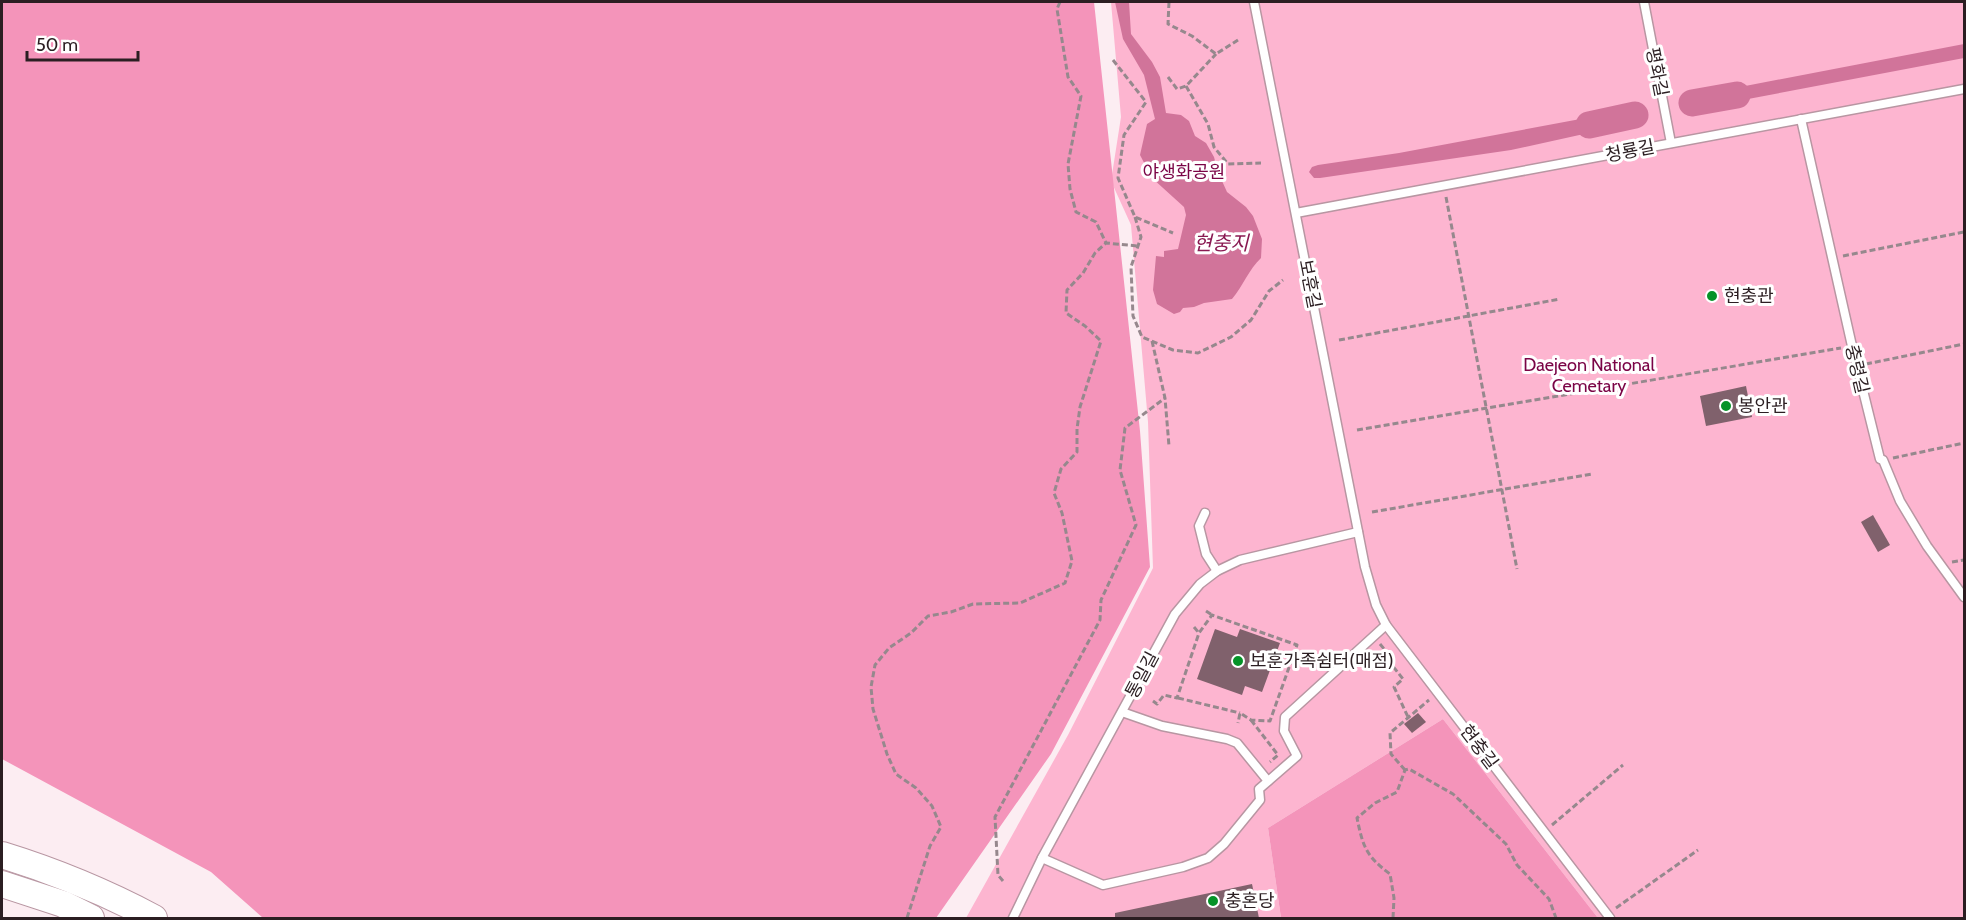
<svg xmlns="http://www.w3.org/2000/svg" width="1966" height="920" font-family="Cabin,'Noto Sans KR',sans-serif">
  <rect width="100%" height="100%" fill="#fcedf2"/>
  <path fill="#fdb5d0" d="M1111,2H1964V918H1598L1443,719L1268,828L1281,918H966L1068,735L1153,568L1148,422L1131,225L1111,181L1121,117Z"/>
  <g fill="#f494ba">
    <path d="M2,2H1094L1140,431L1150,567L1051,754L936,918H263L211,872L2,759Z"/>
    <path d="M1443,719L1598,918H1281L1268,828Z"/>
  </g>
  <g fill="#d1749a">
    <path d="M1115,2H1129L1131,34L1152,62L1160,77L1166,113L1181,115L1189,121L1195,136L1206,143L1214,157L1218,172L1227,192L1246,207L1253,216L1262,239L1261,258C1249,269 1243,286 1232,299L1204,303L1194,307L1183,308L1180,312L1174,314L1157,304L1153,290L1156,256L1164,257V251L1178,249L1186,215L1184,207L1152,178L1140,155L1147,124L1155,119L1144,75L1123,39Z"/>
    <path d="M1964,44V58L1711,106L1702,102L1709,93Z"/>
    <path d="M1618,112L1625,118L1620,126L1511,150L1320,178H1314L1309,172L1312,167L1318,165L1399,153Z"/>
  </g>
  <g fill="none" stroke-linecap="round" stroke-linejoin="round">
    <g stroke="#d1749a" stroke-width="27">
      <path d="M1692,103L1737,95"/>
      <path d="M1589,125L1635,115"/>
    </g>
  </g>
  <g fill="#80616c">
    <path d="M1746,386L1752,417L1706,426L1700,396Z"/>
    <path d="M1873,515L1890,545L1878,552L1861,522Z"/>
    <path d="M1215,629L1237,637L1240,629L1280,643L1262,692L1245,686L1242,695L1197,679Z"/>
    <path d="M1418,713L1426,722L1412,733L1404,724Z"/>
    <path d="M1252,884L1259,918H1115V913Z"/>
  </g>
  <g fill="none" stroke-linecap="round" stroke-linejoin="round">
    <defs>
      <g id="service">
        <path d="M1254,2L1365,567L1376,605L1386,625L1610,918"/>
        <path d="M1644,2L1671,143"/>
        <path d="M1801,119L1852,346L1880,459L1883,460L1900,501L1927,546L1964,597"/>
        <path d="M1296,213L1964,89"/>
        <path d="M1205,513L1199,526L1206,554L1217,571"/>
        <path d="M1122,712L1162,726L1227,739L1237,743L1268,781"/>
        <path d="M1042,858L1103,885L1183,867L1208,858L1224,844L1260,800L1259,789L1297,756L1284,731L1285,717L1386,625"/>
        <path d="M1013,918L1042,858L1175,614L1200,584L1217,571L1240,560L1358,532"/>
      </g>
      <g id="primary">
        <path d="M2,855C54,871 105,892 154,918"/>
        <path d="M2,884L63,904L91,918"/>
      </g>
    </defs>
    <use href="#service" stroke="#b896a2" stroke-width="11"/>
    <use href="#primary" stroke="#b896a2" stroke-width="28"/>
    <g stroke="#96888d" stroke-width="3" stroke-dasharray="6 3" stroke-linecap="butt">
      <path d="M1060,2L1057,9L1068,77L1081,96L1068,164L1070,189L1076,212L1096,222L1106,243"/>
      <path d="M1169,2L1168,24L1192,36L1216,54L1238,40"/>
      <path d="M1113,60L1146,102L1124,135L1118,178L1135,217L1173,233"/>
      <path d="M1168,77L1177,89L1186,86L1216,54"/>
      <path d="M1186,86L1208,124L1214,147L1228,164L1261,163"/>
      <path d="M1446,197L1517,569"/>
      <path d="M1135,217L1141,237L1131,267L1133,316L1142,337L1173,350L1198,353L1231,337L1251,320L1269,291L1283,280"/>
      <path d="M1843,256L1964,232"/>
      <path d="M1339,340L1560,299"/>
      <path d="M1152,341L1165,398L1169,446"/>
      <path d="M1866,364L1964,344"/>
      <path d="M1357,430L1841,348"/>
      <path d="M1893,458L1964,443"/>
      <path d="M1372,512L1592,474"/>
      <path d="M1952,562L1964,560"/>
      <path d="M1206,611L1212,615"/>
      <path d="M1194,627L1199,633"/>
      <path d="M1380,644L1385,650L1388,660L1403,679L1394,687L1408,717"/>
      <path d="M1178,698L1240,713"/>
      <path d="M1153,701L1157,704L1164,695L1177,698L1199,633L1212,615L1297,645L1270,721L1251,720L1240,713L1238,723"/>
      <path d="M1251,720L1278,755L1270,762"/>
      <path d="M1405,770L1391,754L1390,733L1429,700"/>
      <path d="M1552,825L1623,765"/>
      <path d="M1003,881L998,875L995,817L1100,620L1101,600L1136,525L1120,470L1125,428L1165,398"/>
      <path d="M1616,908L1698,850"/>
      <path d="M907,918L930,846L941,827L932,806L916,788L896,774L887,754L873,709L871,687L875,665L889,648L911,633L928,616L951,612L973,604L1020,603L1065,583L1072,561L1062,513L1054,493L1061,469L1077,452V429L1080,407L1101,341L1085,326L1066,313L1067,290L1083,273L1095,253L1106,243L1138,246"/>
      <path d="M1393,918L1394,898L1390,874C1366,856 1363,847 1357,818L1375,803L1397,792L1405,770L1409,769L1453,794L1506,844L1517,865L1549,899L1556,918"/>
    </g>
    <use href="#service" stroke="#fff" stroke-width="8"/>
    <use href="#primary" stroke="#fff" stroke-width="26"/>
  </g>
  <g fill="#059328" stroke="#fff" stroke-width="2">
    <circle cx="1712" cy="296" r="6"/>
    <circle cx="1726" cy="406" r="6"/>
    <circle cx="1238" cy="661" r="6"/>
    <circle cx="1213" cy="901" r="6"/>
  </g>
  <g text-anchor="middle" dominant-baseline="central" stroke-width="6" stroke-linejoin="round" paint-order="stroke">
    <g font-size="18" fill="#2b1e22" stroke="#fff">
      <text transform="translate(1657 72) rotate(79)">평화길</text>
      <text transform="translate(1630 151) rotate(-11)">청룡길</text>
      <text transform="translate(1310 284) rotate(79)">보훈길</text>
      <text transform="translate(1857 369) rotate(77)">충령길</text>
      <text transform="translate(1142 675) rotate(-62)">통일길</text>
      <text transform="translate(1479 747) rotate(53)">현충길</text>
    </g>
    <g font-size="18" fill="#7a0446" stroke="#fff">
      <text x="1184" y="172">야생화공원</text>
      <text x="1589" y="365">Daejeon National<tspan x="1589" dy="21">Cemetary</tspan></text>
    </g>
    <g font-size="18" fill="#2b1e22" stroke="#fff" text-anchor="start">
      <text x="1724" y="296">현충관</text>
      <text x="1738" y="406">봉안관</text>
      <text x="1250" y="661">보훈가족쉼터(매점)</text>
      <text x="1225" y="901">충혼당</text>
    </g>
    <g font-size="20" font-style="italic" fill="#891a52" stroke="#fff">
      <text x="1221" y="243">현충지</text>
    </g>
  </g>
  <rect width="1966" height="920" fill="none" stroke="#2b1e22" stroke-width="6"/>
  <path d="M27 51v9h111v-9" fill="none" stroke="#2b1e22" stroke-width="3"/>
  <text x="36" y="51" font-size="18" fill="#2b1e22" stroke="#ffffff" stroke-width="4.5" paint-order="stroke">50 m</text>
</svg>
